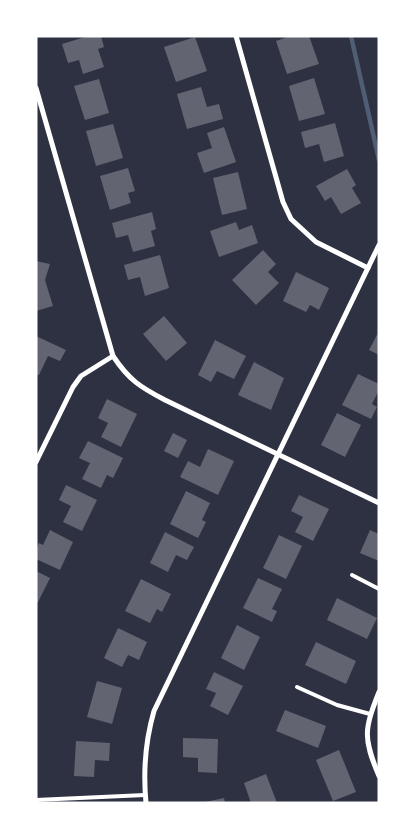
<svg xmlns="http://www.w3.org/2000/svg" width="415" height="839" font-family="'Noto Sans',sans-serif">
  <rect width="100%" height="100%" fill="#2d3142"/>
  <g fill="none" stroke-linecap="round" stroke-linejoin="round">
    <path stroke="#4f5d75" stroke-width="4.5" d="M351,36L379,160"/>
  </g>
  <g fill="#626471">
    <path d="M88,36H101L104,47L98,49L104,67L83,74L79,60L68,63L62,44Z"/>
    <path d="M290,36H309L319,64L287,74L276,41Z"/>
    <path d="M195,37L207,71L176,82L164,47Z"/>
    <path d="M314,78L325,114L299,121L289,86Z"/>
    <path d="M99,79L109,113L85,120L74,86Z"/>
    <path d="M201,87L207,107L219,104L223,119L187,129L177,94Z"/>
    <path d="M335,123L344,156L324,162L319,144L305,148L301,132Z"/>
    <path d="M113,124L123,158L96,166L86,131Z"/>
    <path d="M224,127L236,162L204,173L197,153L212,148L207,133Z"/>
    <path d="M128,168L135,191L128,193L131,203L110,210L100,176Z"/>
    <path d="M347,169L356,185L352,188L361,203L341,214L331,197L325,201L316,186Z"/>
    <path d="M238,172L247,209L222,215L213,178Z"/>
    <path d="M152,212L156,229L151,231L155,246L133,252L128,235L116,238L112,223Z"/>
    <path d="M236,222L239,230L252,225L258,243L219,257L210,231Z"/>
    <path d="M263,250L276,264L268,272L279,283L256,305L232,280Z"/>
    <path d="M160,255L169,288L145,296L140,277L128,280L124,265Z"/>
    <path d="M36,261L50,264L45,280L53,306L36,311Z"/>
    <path d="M296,272L329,288L319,310L310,305L306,312L283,301Z"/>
    <path d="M164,316L187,343L166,361L143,334Z"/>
    <path d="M379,331V355L369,350Z"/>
    <path d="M36,336L66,350L60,361L48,356L39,375L36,374Z"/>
    <path d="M215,340L246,356L234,379L217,371L211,382L198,375Z"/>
    <path d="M254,362L284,378L271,410L238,395Z"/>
    <path d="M358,374L379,384V390L372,404L377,407L371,419L342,405Z"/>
    <path d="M107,399L137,414L121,447L101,437L108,423L98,418Z"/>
    <path d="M337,413L361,425L345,457L321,445Z"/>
    <path d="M173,433L187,440L178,458L164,451Z"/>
    <path d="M88,441L123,458L113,478L107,475L101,488L82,479L90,463L79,458Z"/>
    <path d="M208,449L234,461L218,495L180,477L188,461L200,467Z"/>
    <path d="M66,485L97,500L82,531L63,522L71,506L59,500Z"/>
    <path d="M186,491L210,503L202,520L206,522L198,538L170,524Z"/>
    <path d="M299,495L329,509L313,541L295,532L303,517L291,511Z"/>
    <path d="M50,530L73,542L60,570L36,559V550L39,543L43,545Z"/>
    <path d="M370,530L379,534V561L360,553Z"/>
    <path d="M165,532L194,547L187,560L176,555L168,572L150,563Z"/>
    <path d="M279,535L302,546L286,579L263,568Z"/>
    <path d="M36,571L50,578L36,606Z"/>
    <path d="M258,578L282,589L272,609L277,611L272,622L243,608Z"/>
    <path d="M141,579L171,594L162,612L157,609L150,623L125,611Z"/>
    <path d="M337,598L377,618L367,639L327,620Z"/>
    <path d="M237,625L260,637L244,670L221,658Z"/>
    <path d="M118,628L147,642L139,660L128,655L122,667L104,658Z"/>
    <path d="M316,642L356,661L346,684L305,665Z"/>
    <path d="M214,672L243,686L228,715L210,706L216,693L206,689Z"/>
    <path d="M97,681L122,688L112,724L87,717Z"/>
    <path d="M285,710L326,726L318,748L276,731Z"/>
    <path d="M183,738L218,739L217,773L198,772V758L183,757Z"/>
    <path d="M76,741L110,743L109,761L95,760L94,777L74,776Z"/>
    <path d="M339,750L356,792L333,801L316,760Z"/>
    <path d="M266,774L277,803H251L244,783Z"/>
    <path d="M224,798L225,803H205V802Z"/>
  </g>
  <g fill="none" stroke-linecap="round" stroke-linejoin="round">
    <g stroke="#fff" stroke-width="4">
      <path d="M352,575L379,589"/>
      <path d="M297,687L337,705L370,714"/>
      <path d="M36,800L145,795"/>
    </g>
    <g stroke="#fff" stroke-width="5">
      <path d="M236,36L283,202L291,219L316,242L368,268"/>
      <path d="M36,88L113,356C129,380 140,387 165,400L379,503"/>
      <path d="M36,462L73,387L81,376L113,356"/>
      <path d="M379,692C364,730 363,738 379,776"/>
      <path d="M146,803C143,771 145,742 154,711L379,245"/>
    </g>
  </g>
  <rect width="415" height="839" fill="none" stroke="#ffffff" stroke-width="75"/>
</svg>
